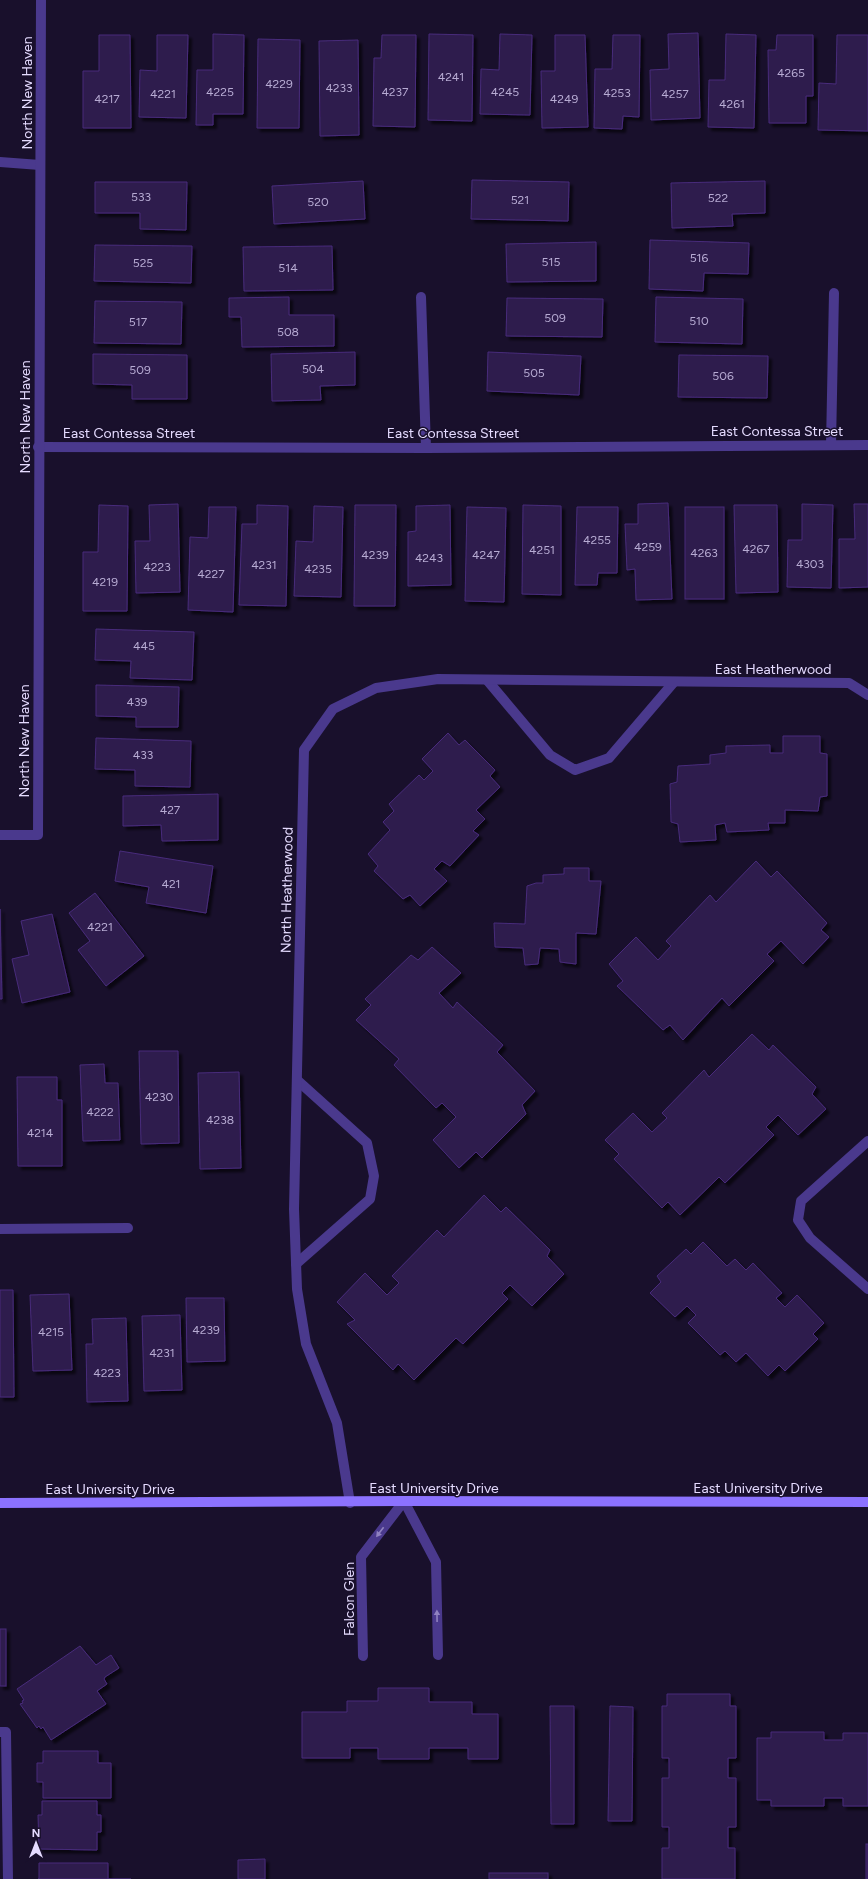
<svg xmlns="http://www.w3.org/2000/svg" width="868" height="1879" font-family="Figtree,sans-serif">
  <defs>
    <filter id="shadow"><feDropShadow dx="3.5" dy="3.5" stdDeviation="1" flood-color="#0009"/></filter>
  </defs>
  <rect width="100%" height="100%" fill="#19102c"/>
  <g fill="#2e1b4e" stroke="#482c7b" filter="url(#shadow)">
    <path d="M698,33L700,118L651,120L650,70L669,69L668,34Z"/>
    <path d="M213,34L244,35L243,114H213V125H196L197,70H213Z"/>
    <path d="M429,34L473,35L472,121L428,120Z"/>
    <path d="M500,34L532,35L530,115L480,114L481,69L499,70Z"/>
    <path d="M726,34L756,35L754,128L708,127L709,80H725Z"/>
    <path d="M99,35H130L131,128H83V71H99Z"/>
    <path d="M157,35H188L186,118L139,117L140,70L157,71Z"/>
    <path d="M382,35H416L415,127L373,126L374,58H381Z"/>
    <path d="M555,35H585L588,127L542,128L541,71H555Z"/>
    <path d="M613,35H640L639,117L623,116L622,129L594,128L595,69H612Z"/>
    <path d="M777,35H813V96H806V123H769L768,50H776Z"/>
    <path d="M837,35H868V131L818,130L819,83L836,84Z"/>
    <path d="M258,39L300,40L299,128H257Z"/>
    <path d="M358,40L359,135L320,136L319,41Z"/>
    <path d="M472,180L569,182L568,221L471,219Z"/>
    <path d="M363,181L365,219L274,224L272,186Z"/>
    <path d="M765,181V213L732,214L733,226L672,228L671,183Z"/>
    <path d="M95,182H187L186,230L140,229V213H95Z"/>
    <path d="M650,240L749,243L748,274L704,273L703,291L649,289Z"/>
    <path d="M596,242V281L507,282L506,244Z"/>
    <path d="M95,245L192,246L191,283L94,281Z"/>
    <path d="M332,246L333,290L244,291L243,247Z"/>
    <path d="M289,297V315H334V346L242,347L241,317H229V298Z"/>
    <path d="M656,297L743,299L742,344L655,342Z"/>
    <path d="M507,298L603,299L602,337L506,336Z"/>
    <path d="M95,301L182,302L181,344L94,343Z"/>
    <path d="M355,352V385L320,386L321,400L272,401L271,354Z"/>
    <path d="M488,352L581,356L579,395L487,391Z"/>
    <path d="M93,354L187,355V399H132V385L93,384Z"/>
    <path d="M679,355L768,356L767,398L678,397Z"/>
    <path d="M668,503L672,599L636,600L635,569L627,570L625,524H638V504Z"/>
    <path d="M178,504L180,592L136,593L135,541H150L149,505Z"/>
    <path d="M802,504L833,505L831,588L787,587L788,540H802Z"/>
    <path d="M854,504H868V587L839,588V539H855Z"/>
    <path d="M99,505L128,506L127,611H83V552H98Z"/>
    <path d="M257,505L288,506L286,606L239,605L242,524H257Z"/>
    <path d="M355,505H396L395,606H354Z"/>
    <path d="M450,505L451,585L408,586V532L416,531V506Z"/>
    <path d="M523,505L561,506V595L522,594Z"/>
    <path d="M734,505H777L778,592L736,593Z"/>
    <path d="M314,506L343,507L341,597L294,596L296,541L313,542Z"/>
    <path d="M209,507H236L233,612L188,610L190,537L208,538Z"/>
    <path d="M467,507L506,508L504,602L465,601Z"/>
    <path d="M577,507H618L617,573H598L597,585H575Z"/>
    <rect x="685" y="507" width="39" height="92"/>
    <path d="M96,629L194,632L192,680L130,678L131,661L95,660Z"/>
    <path d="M96,685L179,687L178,727H136V717L96,716Z"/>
    <path d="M448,733L459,745L465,740L495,770L490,776L500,787L476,810L485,819L473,831L479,835L450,866L442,861L434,869L447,881L420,906L410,895L403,899L374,871L378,866L368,854L390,830L383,822L394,811L389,804L419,775L424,780L433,771L422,759Z"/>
    <path d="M783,736H820V753L827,754V796L820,797L818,811L785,810V823H768L769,830L727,832L725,823L715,825L716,840L680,842L678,824L671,822L670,784L677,782L678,766L710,764V755L726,753V746L770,745V753H783Z"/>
    <path d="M96,738L191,741L190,787L135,786V770L95,769Z"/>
    <path d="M218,794V840L162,841L161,825L123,826V796Z"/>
    <path d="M120,851L213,866L206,913L146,903L149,887L115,881Z"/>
    <path d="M756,861L771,877L777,871L827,923L821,930L829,937L803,964L781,941L767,954L774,961L729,1006L722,998L683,1040L670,1025L663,1030L617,986L623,981L609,964L636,937L658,960L671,946L666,941L710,895L716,902Z"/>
    <path d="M564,868H589V881H601L596,934L576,933V964L560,962L559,949L540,948L538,964L525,965L523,948L495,947L494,923L525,924L527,886L536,883H543V875L564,874Z"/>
    <path d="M95,893L144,956L106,986L78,950L90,941L69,913Z"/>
    <path d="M0,909L2,999H0Z"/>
    <path d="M52,914L70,992L22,1003L12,959L29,955L21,921Z"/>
    <path d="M432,947L461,973L439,993L453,1008L457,1002L503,1045L497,1052L535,1091L522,1105L526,1114L482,1158L476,1152L459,1168L433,1140L456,1117L442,1103L436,1108L394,1065L399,1059L356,1020L371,1005L365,999L411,955L418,960Z"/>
    <path d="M752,1034L769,1050L773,1045L816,1087L812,1094L826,1109L798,1135L778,1115L766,1127L774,1135L725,1183L719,1177L680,1215L668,1202L662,1208L614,1159L619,1154L605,1140L633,1113L652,1132L667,1118L662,1113L704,1070L709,1077Z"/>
    <path d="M139,1051H178L179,1143L141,1144Z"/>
    <path d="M104,1064L105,1083H118L120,1140L83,1141L80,1065Z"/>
    <path d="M239,1072L241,1168L200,1169L198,1073Z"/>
    <path d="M17,1077H57V1100H62V1166H18Z"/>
    <path d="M484,1195L501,1212L506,1207L550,1250L547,1256L564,1274L532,1306L510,1285L502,1293L508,1299L463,1344L456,1338L414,1380L398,1364L393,1370L347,1324L355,1320L337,1302L365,1273L387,1295L399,1283L392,1276L437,1230L444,1237Z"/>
    <path d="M703,1242L727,1266L735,1259L746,1270L753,1263L782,1293L776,1298L785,1307L797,1295L824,1323L813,1334L818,1339L785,1371L779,1365L768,1376L746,1353L736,1362L725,1351L720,1355L688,1323L696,1315L687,1306L675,1317L650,1293L661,1282L657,1276L686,1249L691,1254Z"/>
    <path d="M0,1290H13L14,1397H0Z"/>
    <path d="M69,1294L72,1370L33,1371L30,1295Z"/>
    <path d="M186,1298H224L225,1361L187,1362Z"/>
    <path d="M180,1315L182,1390L144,1391L142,1316Z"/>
    <path d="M126,1318L128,1401L87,1402L86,1344H93L92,1319Z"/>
    <rect x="0" y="1629" width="6" height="57"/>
    <path d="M80,1646L96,1665L111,1655L119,1668L105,1677L104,1679L107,1684L97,1691L106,1704L51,1740L43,1727L41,1729L39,1726L37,1728L20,1704L23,1703L22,1701L24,1700L17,1689Z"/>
    <path d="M378,1688H429V1702H472V1714H498V1759H468V1748H429V1759H378V1748H350V1758H302V1712H347V1701H378Z"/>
    <path d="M667,1694H730V1706H736V1758H728V1778H736V1827H728V1848H735V1879H662V1848H669V1827H662V1778H669V1758H662V1706H667Z"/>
    <path d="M550,1706H574V1824H551Z"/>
    <path d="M610,1706L633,1707L632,1821H608Z"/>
    <path d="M771,1732H824V1740H843V1733H868V1806H843V1798H824V1806H771V1800H757V1738H771Z"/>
    <path d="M43,1751H98V1763H111V1798H43V1782H37V1763H43Z"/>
    <path d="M42,1801H97V1815H101V1832H97V1850L39,1849L38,1815H42Z"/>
    <rect x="866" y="1844" width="2" height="35"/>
    <path d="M265,1859V1879H238V1860Z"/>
    <path d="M39,1863H108V1879H131H38H39Z"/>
    <rect x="489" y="1873" width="59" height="6"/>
  </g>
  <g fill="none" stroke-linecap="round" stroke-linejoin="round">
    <g stroke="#4a398d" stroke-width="10">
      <path d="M487,680L550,755L575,770L609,758L674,682"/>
      <path d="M868,1141L801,1201L798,1220L810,1238L868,1289"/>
      <path d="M296,1264L370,1199L374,1176L367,1143L297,1080"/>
      <path d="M350,1503L337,1423L306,1344L297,1289L294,1209L304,750L333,709L376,688L438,679L849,683L868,695"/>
      <path d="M363,1656L361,1557L404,1501L436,1562L438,1655"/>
    </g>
    <g stroke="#4a398d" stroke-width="10">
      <path d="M0,162L40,165"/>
      <path d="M421,297L426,448"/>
      <path d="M831,445L834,293"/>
      <path d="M38,447L426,448L868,445"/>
      <path d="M0,835H38L41,0"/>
      <path d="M0,1229L128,1228"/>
      <path d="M0,1732H6L8,1879"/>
    </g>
    <path stroke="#8c72ff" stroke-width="10" d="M0,1503L404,1501L868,1502"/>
  </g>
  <defs><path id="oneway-solid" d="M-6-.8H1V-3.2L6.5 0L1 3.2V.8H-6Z"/></defs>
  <g fill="#9082c0">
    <use href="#oneway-solid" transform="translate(380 1532) rotate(127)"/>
    <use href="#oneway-solid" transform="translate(437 1616) rotate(-91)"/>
  </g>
  <g text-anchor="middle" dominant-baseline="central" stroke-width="3" stroke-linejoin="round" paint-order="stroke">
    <g font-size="12" fill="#b7abd3">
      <text x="791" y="73">4265</text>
      <text x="451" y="77">4241</text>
      <text x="279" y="84">4229</text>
      <text x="339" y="88">4233</text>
      <text x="220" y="92">4225</text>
      <text x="395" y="92">4237</text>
      <text x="505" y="92">4245</text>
      <text x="617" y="93">4253</text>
      <text x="163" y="94">4221</text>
      <text x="675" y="94">4257</text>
      <text x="107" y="99">4217</text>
      <text x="564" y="99">4249</text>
      <text x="732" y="104">4261</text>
      <text x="141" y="197">533</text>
      <text x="718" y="198">522</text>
      <text x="520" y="200">521</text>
      <text x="318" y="202">520</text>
      <text x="699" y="258">516</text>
      <text x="551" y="262">515</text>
      <text x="143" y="263">525</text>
      <text x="288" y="268">514</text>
      <text x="555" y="318">509</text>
      <text x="699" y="321">510</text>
      <text x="138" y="322">517</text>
      <text x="288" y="332">508</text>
      <text x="313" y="369">504</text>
      <text x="140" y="370">509</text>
      <text x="534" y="373">505</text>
      <text x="723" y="376">506</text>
      <text x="597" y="540">4255</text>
      <text x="648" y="547">4259</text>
      <text x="756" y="549">4267</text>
      <text x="542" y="550">4251</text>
      <text x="704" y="553">4263</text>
      <text x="375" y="555">4239</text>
      <text x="486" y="555">4247</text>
      <text x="429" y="558">4243</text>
      <text x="810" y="564">4303</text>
      <text x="264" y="565">4231</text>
      <text x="157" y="567">4223</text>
      <text x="318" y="569">4235</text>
      <text x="211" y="574">4227</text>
      <text x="105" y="582">4219</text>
      <text x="144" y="646">445</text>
      <text x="137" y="702">439</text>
      <text x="143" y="755">433</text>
      <text x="170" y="810">427</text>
      <text x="171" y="884">421</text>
      <text x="100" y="927">4221</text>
      <text x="159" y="1097">4230</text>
      <text x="100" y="1112">4222</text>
      <text x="220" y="1120">4238</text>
      <text x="40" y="1133">4214</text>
      <text x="206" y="1330">4239</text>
      <text x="51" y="1332">4215</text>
      <text x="162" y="1353">4231</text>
      <text x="107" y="1373">4223</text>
    </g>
    <g font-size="14" fill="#e5dbff" stroke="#19102c">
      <text transform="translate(27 93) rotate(-90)">North New Haven</text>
      <text transform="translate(25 417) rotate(-90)">North New Haven</text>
      <text x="777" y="431">East Contessa Street</text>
      <text x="129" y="433">East Contessa Street</text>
      <text x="453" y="433">East Contessa Street</text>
      <text x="773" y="669">East Heatherwood</text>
      <text transform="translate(24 741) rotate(-90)">North New Haven</text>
      <text transform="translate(287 890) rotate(-89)">North Heatherwood</text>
      <text x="434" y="1488">East University Drive</text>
      <text x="758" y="1488">East University Drive</text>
      <text x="110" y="1489">East University Drive</text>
      <text transform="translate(349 1599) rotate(-90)">Falcon Glen</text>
    </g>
  </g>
  <g transform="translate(36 1843)" stroke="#19102c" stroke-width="3" paint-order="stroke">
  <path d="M0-3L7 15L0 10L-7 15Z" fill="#e5dbff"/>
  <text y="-6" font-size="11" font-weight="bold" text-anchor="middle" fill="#e5dbff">N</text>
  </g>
</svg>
